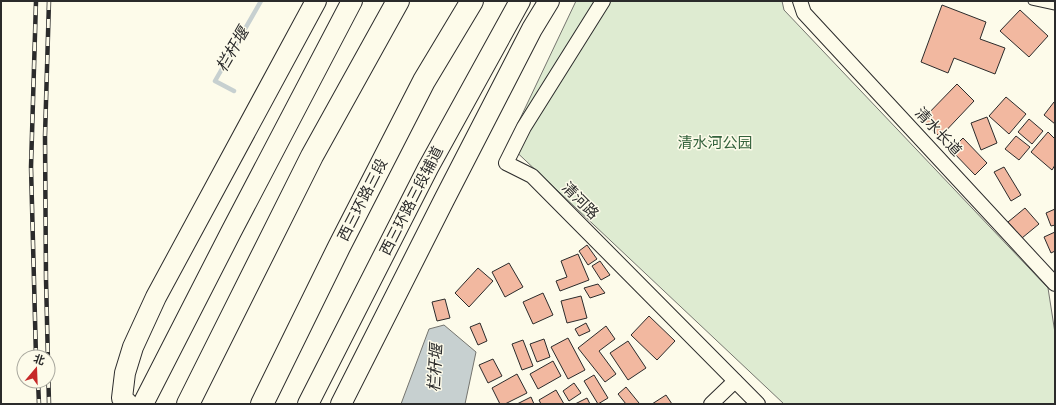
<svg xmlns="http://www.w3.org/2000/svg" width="1056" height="405" font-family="'Sofia Sans Condensed','Noto Sans SC',sans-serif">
  <rect width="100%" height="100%" fill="#fdfbea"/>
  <path fill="#deebd1" stroke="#74746e" d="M576,1H782L784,10L1048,288L1055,333V404H784L508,144Z"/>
  <path fill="#c7d0d0" stroke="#74746e" d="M444,325L476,352L465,404H401L429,329Z"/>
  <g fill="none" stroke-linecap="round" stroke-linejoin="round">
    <path stroke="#c7d0d0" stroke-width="4.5" d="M234,91L215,81L261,1"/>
  </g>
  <g fill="#f2b8a0" stroke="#2b2b2b">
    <path d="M942,5L986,22L980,39L1005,48L995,74L954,58L948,73L921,62Z"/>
    <path d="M1020,10L1048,36L1029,57L1000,31Z"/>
    <path d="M957,84L974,101L940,137L922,120Z"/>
    <path d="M1006,97L1026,114L1009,134L989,116Z"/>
    <path d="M1054,102L1055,103V124L1044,115Z"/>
    <path d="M987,117L997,143L981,150L971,123Z"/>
    <path d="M1029,119L1043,131L1032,144L1018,132Z"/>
    <path d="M1048,132L1055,139V165L1052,170L1031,152Z"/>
    <path d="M1016,136L1030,147L1019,160L1005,149Z"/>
    <path d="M963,138L987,163L975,175L951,150Z"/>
    <path d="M1004,167L1021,195L1011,201L994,172Z"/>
    <path d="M1025,208L1039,224L1022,238L1008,222Z"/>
    <path d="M1055,209V225L1051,226L1046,213Z"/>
    <path d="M1055,232V251L1051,253L1044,237Z"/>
    <path d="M587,245L597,259L588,265L579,251Z"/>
    <path d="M578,254L589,280L560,291L556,281L567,277L561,261Z"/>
    <path d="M600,261L610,275L601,280L592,266Z"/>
    <path d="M509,263L523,287L505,297L492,272Z"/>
    <path d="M478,268L493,281L469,307L455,293Z"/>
    <path d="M598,284L605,293L590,298L584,288Z"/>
    <path d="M543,293L553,315L533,324L523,302Z"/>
    <path d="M581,296L587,318L567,323L561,301Z"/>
    <path d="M445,299L450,318L437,321L432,302Z"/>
    <path d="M649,316L675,341L657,360L631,335Z"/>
    <path d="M480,323L487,341L478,345L470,327Z"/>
    <path d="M586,323L590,331L579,336L575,329Z"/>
    <path d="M606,326L615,339L599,351L616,374L605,382L578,348Z"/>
    <path d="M568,338L585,370L568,379L551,347Z"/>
    <path d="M544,339L550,357L537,362L530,344Z"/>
    <path d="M523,340L533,366L522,370L512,344Z"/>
    <path d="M628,341L646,368L628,380L610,353Z"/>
    <path d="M493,359L502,376L488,383L479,365Z"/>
    <path d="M553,361L561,376L538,389L530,374Z"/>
    <path d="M517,374L527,393L505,404H500L492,388Z"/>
    <path d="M594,375L608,398L598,404L584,381Z"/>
    <path d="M574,383L581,393L569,401L563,391Z"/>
    <path d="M626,387L639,403L638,404H626L618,394Z"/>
    <path d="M556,390L564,404H541L539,400Z"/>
    <path d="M666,395L672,404H652Z"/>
    <path d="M531,397L534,404H517Z"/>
    <path d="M587,398L590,404H575Z"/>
  </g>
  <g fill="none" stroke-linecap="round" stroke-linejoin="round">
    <defs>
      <path id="service" d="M1032,1L1055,6"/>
      <g id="minor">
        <path d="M603,1L524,127L506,163L532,176L758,404"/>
        <path d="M800,1L804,13L1055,284"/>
        <path d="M711,404L735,381"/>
      </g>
      <g id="secondary">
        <path d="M128,404L122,398L125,373L133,347L156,297L316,1"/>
        <path d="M143,404L231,232L352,1"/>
        <path d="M308,404L428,168L520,1"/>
        <path d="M341,404L444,200L532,29L549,1"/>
      </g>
      <g id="trunk">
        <path d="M188,404L312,156L398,1"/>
        <path d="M262,404L339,247L424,81L472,1"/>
      </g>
    </defs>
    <use href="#service" stroke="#2b2b2b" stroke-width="9"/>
    <use href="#minor" stroke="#2b2b2b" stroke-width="16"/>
    <use href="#secondary" stroke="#2b2b2b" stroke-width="22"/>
    <use href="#trunk" stroke="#2b2b2b" stroke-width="24"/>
    <use href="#service" stroke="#fdfbea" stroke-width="7"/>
    <use href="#minor" stroke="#fdfbea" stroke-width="14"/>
    <use href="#secondary" stroke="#fdfbea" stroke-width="20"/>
    <use href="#trunk" stroke="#fdfbea" stroke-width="22"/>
    <defs>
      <g id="rail">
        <path d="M49,1L45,136L46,279L49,404"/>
        <path d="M36,357L31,167L36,1"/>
        <path d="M38,381L39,404"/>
      </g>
    </defs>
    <use href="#rail" stroke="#2b2b2b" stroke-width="4.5"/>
    <use href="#rail" stroke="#fdfbea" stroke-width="3" stroke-dasharray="9" stroke-linecap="butt"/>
  </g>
  <g text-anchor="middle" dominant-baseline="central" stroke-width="3" stroke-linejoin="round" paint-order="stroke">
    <g font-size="15" fill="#2b2b2b" stroke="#fdfbea">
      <text transform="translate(938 132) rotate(47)">清水长道</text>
      <text transform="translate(363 200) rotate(-63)">西三环路三段</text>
      <text transform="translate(412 201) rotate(-63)">西三环路三段辅道</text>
      <text transform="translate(580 201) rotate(45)">清河路</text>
    </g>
    <g font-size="15" fill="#34623c" stroke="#fdfbea">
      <text x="715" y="143">清水河公园</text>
    </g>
    <g font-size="16" font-style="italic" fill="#2b2b2b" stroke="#fdfbea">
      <text transform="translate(233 50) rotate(-60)">栏杆堰</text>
      <text transform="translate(436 368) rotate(-87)">栏杆堰</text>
    </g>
  </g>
  <rect width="1056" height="405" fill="none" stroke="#2b2b2b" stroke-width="4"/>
  <g transform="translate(36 369) rotate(19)"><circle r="19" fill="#fdfbea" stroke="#a9a89e"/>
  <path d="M0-3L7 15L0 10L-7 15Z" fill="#c62828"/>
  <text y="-6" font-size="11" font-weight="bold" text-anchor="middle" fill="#2b2b2b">北</text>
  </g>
</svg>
